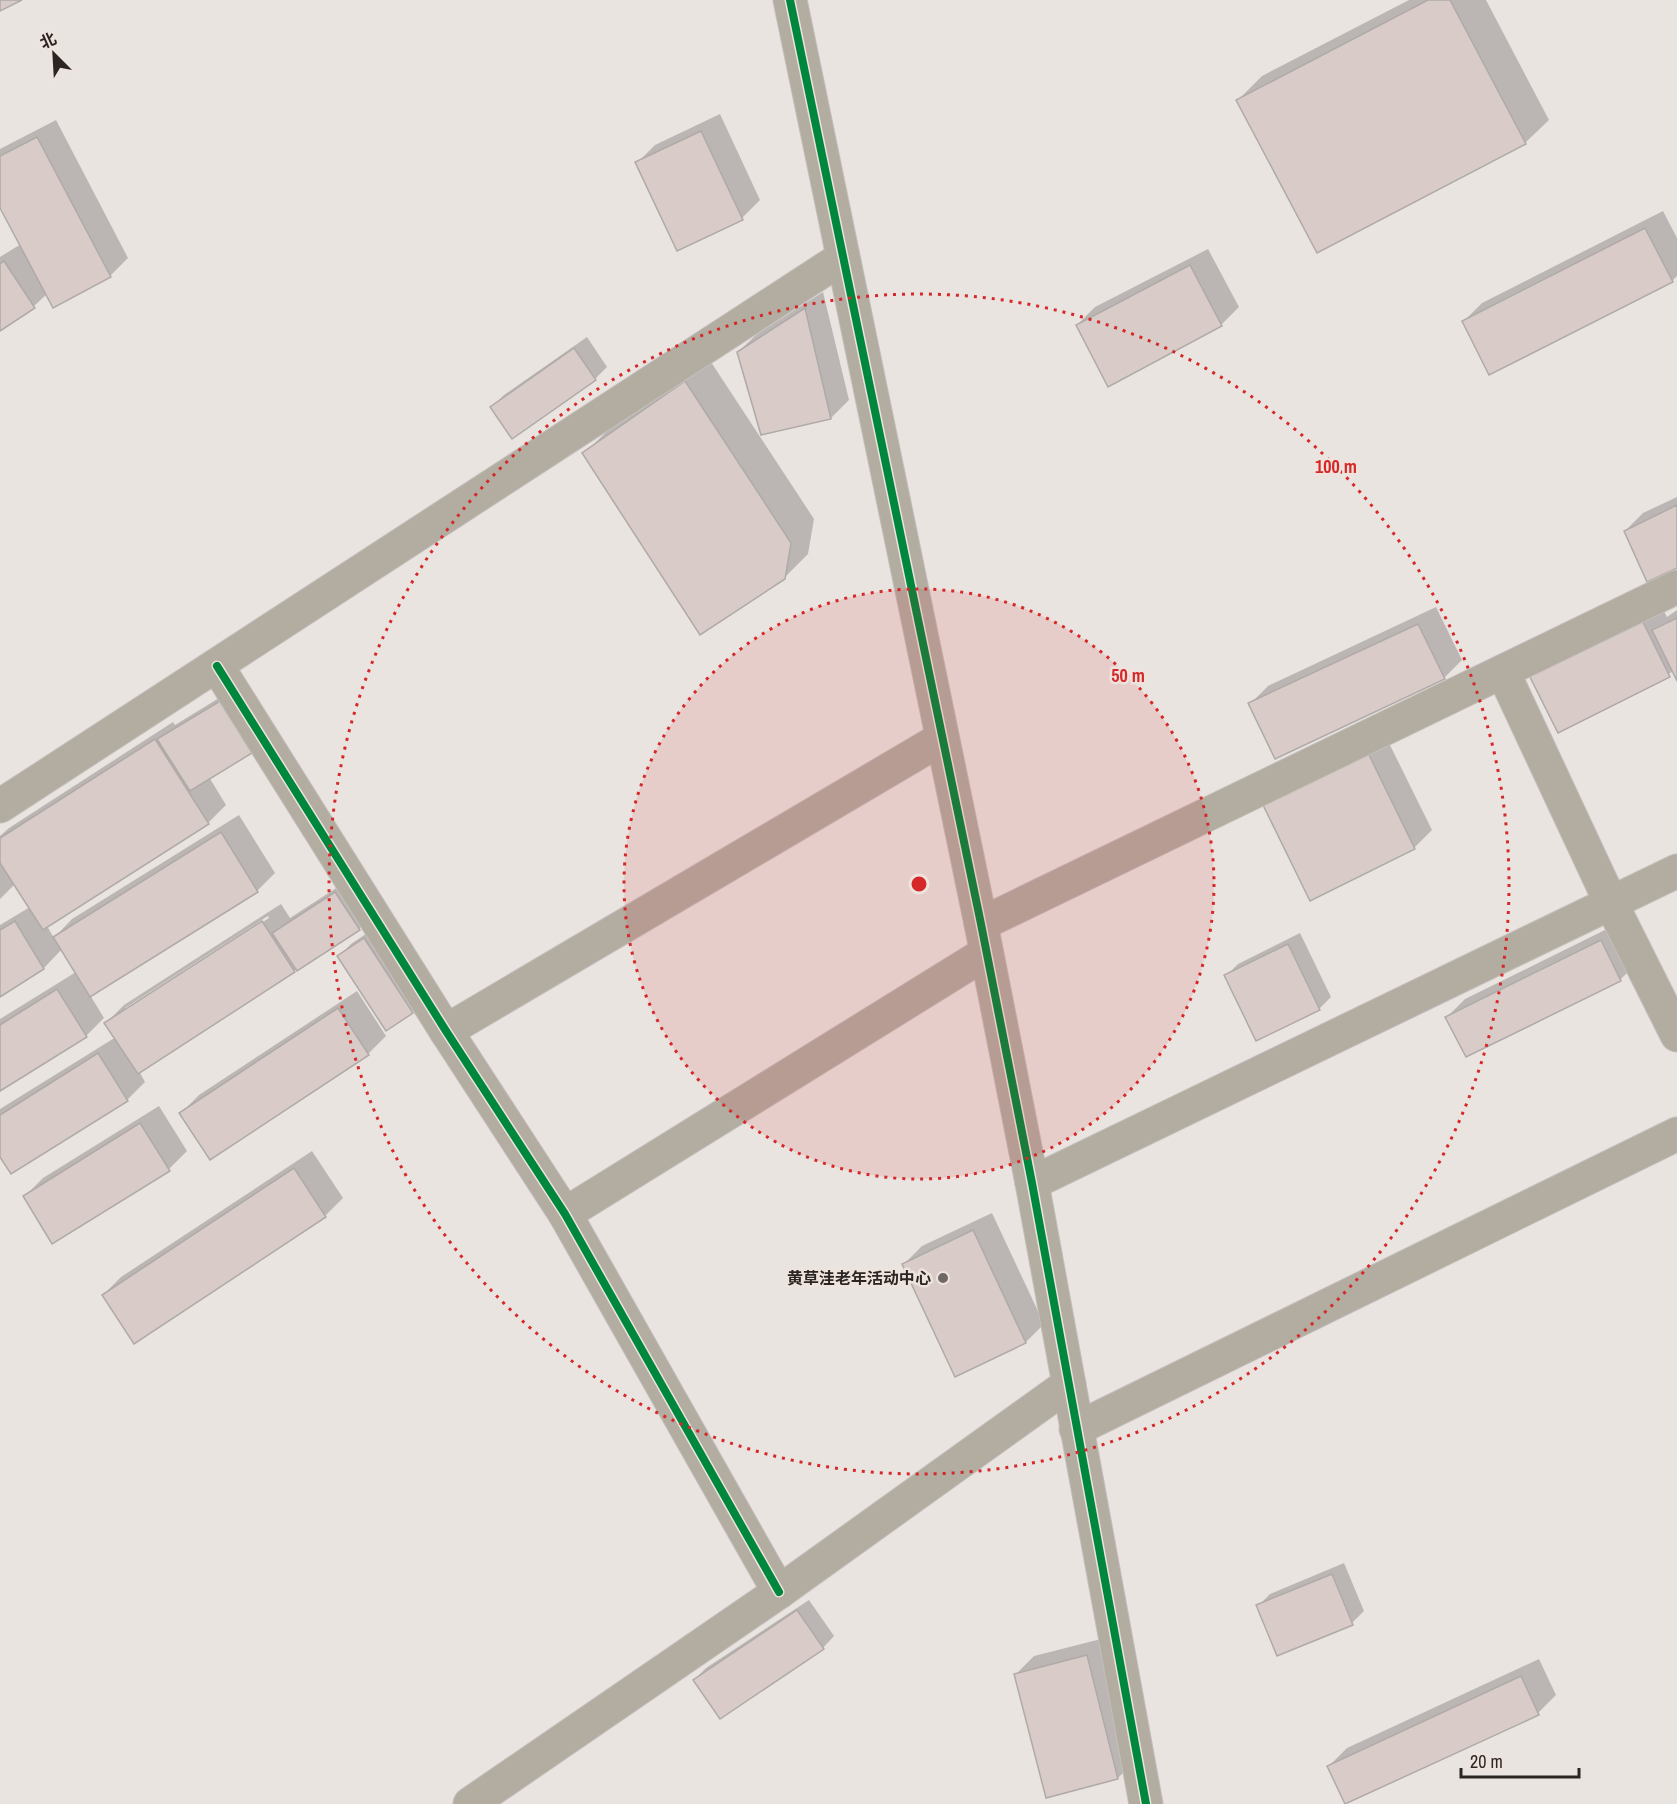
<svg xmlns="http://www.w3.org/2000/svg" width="1677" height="1804" font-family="'Archivo Narrow','Noto Sans SC',sans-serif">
  <rect width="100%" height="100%" fill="#eae4e1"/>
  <g fill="#0003" fill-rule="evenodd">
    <path d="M1409,0H1486L1549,120L1525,143L1238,100L1262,76Z"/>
    <path d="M720,114L760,200L742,218L637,163L655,145Z"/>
    <path d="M56,120L128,258L110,276L47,294L34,306L0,329V257L21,244L0,205V149Z"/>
    <path d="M1663,211L1677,238V276L1672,281L1464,321L1482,303Z"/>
    <path d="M1208,249L1239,307L1221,325H1077L1095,307Z"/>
    <path d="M823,292L849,400L831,418L738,352L757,334Z"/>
    <path d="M587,337L607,367L595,379L513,437L492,407L504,395Z"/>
    <path d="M709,359L814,519L808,554L784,578L584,454L608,430Z"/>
    <path d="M1677,497V566L1625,531L1643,513Z"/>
    <path d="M1659,601L1667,617L1677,610V678L1674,671L1558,731Z"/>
    <path d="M1436,607L1462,660L1444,678L1250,704L1268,686Z"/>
    <path d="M232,690L263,740L251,751L209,777L226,805L208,823L47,926L54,938L72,919L239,815L275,873L257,891L90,995L104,1018L86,1036L0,1089V1019L76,972L62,949L44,968L0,995V925L30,907L15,884L0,899V836L9,828L173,722L175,725Z"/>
    <path d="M1386,737L1432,830L1414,848L1264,806Z"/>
    <path d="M347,881L371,917L359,929L139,1071L145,1082L127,1100L11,1172L0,1154V1109L116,1037L106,1023L124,1005L281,904L290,918ZM268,916L269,918L125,1011V1008Z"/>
    <path d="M1619,923L1638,962L1620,980L1447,1017L1465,999Z"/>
    <path d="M376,927L424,1000L412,1012L386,1029L339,956L351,944Z"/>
    <path d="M1300,933L1331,997L1319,1009L1226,976L1238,964Z"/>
    <path d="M357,991L386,1036L368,1054L181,1113L199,1095Z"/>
    <path d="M159,1106L187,1151L169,1169L53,1242L25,1196L43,1178Z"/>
    <path d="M312,1151L343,1198L325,1216L134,1342L103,1295L121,1277Z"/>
    <path d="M992,1213L1044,1324L1026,1342L956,1375L904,1264L922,1246Z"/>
    <path d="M1344,1563L1364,1611L1352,1623L1258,1606L1270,1594Z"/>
    <path d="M809,1600L834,1636L823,1648L694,1680L706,1668Z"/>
    <path d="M1105,1638L1136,1760L1118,1778L1016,1674L1034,1656Z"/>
    <path d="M1539,1659L1556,1695L1538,1713L1329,1766L1347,1748Z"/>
  </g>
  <g fill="#d9cbc7" stroke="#afaaa8" stroke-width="1.5">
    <path d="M0,0H22L0,11Z"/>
    <path d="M1428,0H1450L1526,144L1317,253L1236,100Z"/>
    <path d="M701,131L743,220L677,251L635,162Z"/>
    <path d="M37,137L111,277L53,308L0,208V156Z"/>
    <path d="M1645,228L1673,282L1489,375L1462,321Z"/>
    <path d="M4,261L35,308L0,331V264Z"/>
    <path d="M1190,265L1222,326L1108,387L1076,325Z"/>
    <path d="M805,308L831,419L761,435L737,352Z"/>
    <path d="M574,348L596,380L512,439L490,407Z"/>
    <path d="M685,381L791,543L785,579L700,635L582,453Z"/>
    <path d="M1677,505V568L1647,582L1624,531Z"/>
    <path d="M1641,618L1670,677L1558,733L1528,673Z"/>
    <path d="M1677,618V681L1652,630Z"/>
    <path d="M1418,624L1445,679L1275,759L1248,703Z"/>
    <path d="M220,701L252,753L190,791L157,739Z"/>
    <path d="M155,739L209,824L43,930L0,863V838Z"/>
    <path d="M1368,753L1415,849L1310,901L1263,805Z"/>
    <path d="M221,832L258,892L90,997L53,937Z"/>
    <path d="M335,892L360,930L297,971L272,933Z"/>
    <path d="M15,921L44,969L0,997V930Z"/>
    <path d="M262,921L295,972L138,1074L104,1023Z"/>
    <path d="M364,938L413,1013L386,1031L337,956Z"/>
    <path d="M1601,940L1621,981L1466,1057L1445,1017Z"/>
    <path d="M1288,944L1320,1010L1256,1041L1224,975Z"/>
    <path d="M57,989L87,1037L0,1091V1025Z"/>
    <path d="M338,1008L369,1055L210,1160L179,1113Z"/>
    <path d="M98,1053L128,1101L11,1174L0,1157V1115Z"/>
    <path d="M140,1123L170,1171L52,1244L23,1196Z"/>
    <path d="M294,1168L326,1217L134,1344L102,1295Z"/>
    <path d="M973,1230L1026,1343L955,1377L902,1264Z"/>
    <path d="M1332,1574L1353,1625L1277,1656L1256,1605Z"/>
    <path d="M797,1610L824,1649L720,1719L693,1680Z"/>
    <path d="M1087,1655L1118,1779L1046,1798L1014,1674Z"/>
    <path d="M1521,1676L1539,1715L1345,1804L1327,1766Z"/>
  </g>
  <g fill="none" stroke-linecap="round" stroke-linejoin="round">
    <defs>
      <g id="minor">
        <path d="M790,0L981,924L1032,1183L1146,1804"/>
        <path d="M217,666L446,1031L565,1214L779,1592"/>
        <path d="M1503,672L1611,903L1677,1035"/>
        <path d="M0,806L842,258"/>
        <path d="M981,924L1677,587"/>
        <path d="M446,1031L941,739"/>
        <path d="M1032,1183L1677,871"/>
        <path d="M565,1214L986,953"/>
        <path d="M1076,1429L1677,1134"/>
        <path d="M470,1804L779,1592L1069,1384"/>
      </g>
    </defs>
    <use href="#minor" stroke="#c3bfbc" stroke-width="35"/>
    <use href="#minor" stroke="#b2aca1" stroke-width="33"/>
    <defs>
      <g id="cycleway">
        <path d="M790,0L981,924L1032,1183L1146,1804"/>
        <path d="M217,666L446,1031L565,1214L779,1592"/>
      </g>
    </defs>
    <use href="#cycleway" stroke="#eee3dd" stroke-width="11"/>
    <use href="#cycleway" stroke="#00873e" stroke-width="8"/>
  </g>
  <circle cx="919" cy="884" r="295" fill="#d62828" fill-opacity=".12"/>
  <g fill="none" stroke="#d62828" stroke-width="3" stroke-dasharray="3 6">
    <circle cx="919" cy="884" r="295"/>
    <circle cx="919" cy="884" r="590"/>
  </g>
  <circle fill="#6e6866" stroke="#eee3dd" stroke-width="2" cx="943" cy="1278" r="6"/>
  <g text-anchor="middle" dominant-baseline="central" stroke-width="5" stroke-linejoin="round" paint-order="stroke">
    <g font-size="16" font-weight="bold" fill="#2b2624" stroke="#eee3dd" text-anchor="end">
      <text x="931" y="1278">黄草洼老年活动中心</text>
    </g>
  </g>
  <circle cx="919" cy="884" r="9" fill="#d62828" stroke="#eee3dd" stroke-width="3"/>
  <g font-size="18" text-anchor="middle" font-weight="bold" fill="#d62828" stroke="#eee3dd" stroke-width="5" stroke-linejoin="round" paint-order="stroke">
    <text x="1336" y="473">100 m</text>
    <text x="1128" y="682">50 m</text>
  </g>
  <g transform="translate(54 54) rotate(336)" stroke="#eee3dd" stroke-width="4.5" paint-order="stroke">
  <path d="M0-4.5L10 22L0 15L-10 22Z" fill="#2b2624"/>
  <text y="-9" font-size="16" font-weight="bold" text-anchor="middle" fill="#2b2624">北</text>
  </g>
  <path d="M1461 1768v9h118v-9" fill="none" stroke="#2b2624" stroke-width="3"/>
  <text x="1470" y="1768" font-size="18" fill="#2b2624" stroke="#eee3dd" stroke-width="4.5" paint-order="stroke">20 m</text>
</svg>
